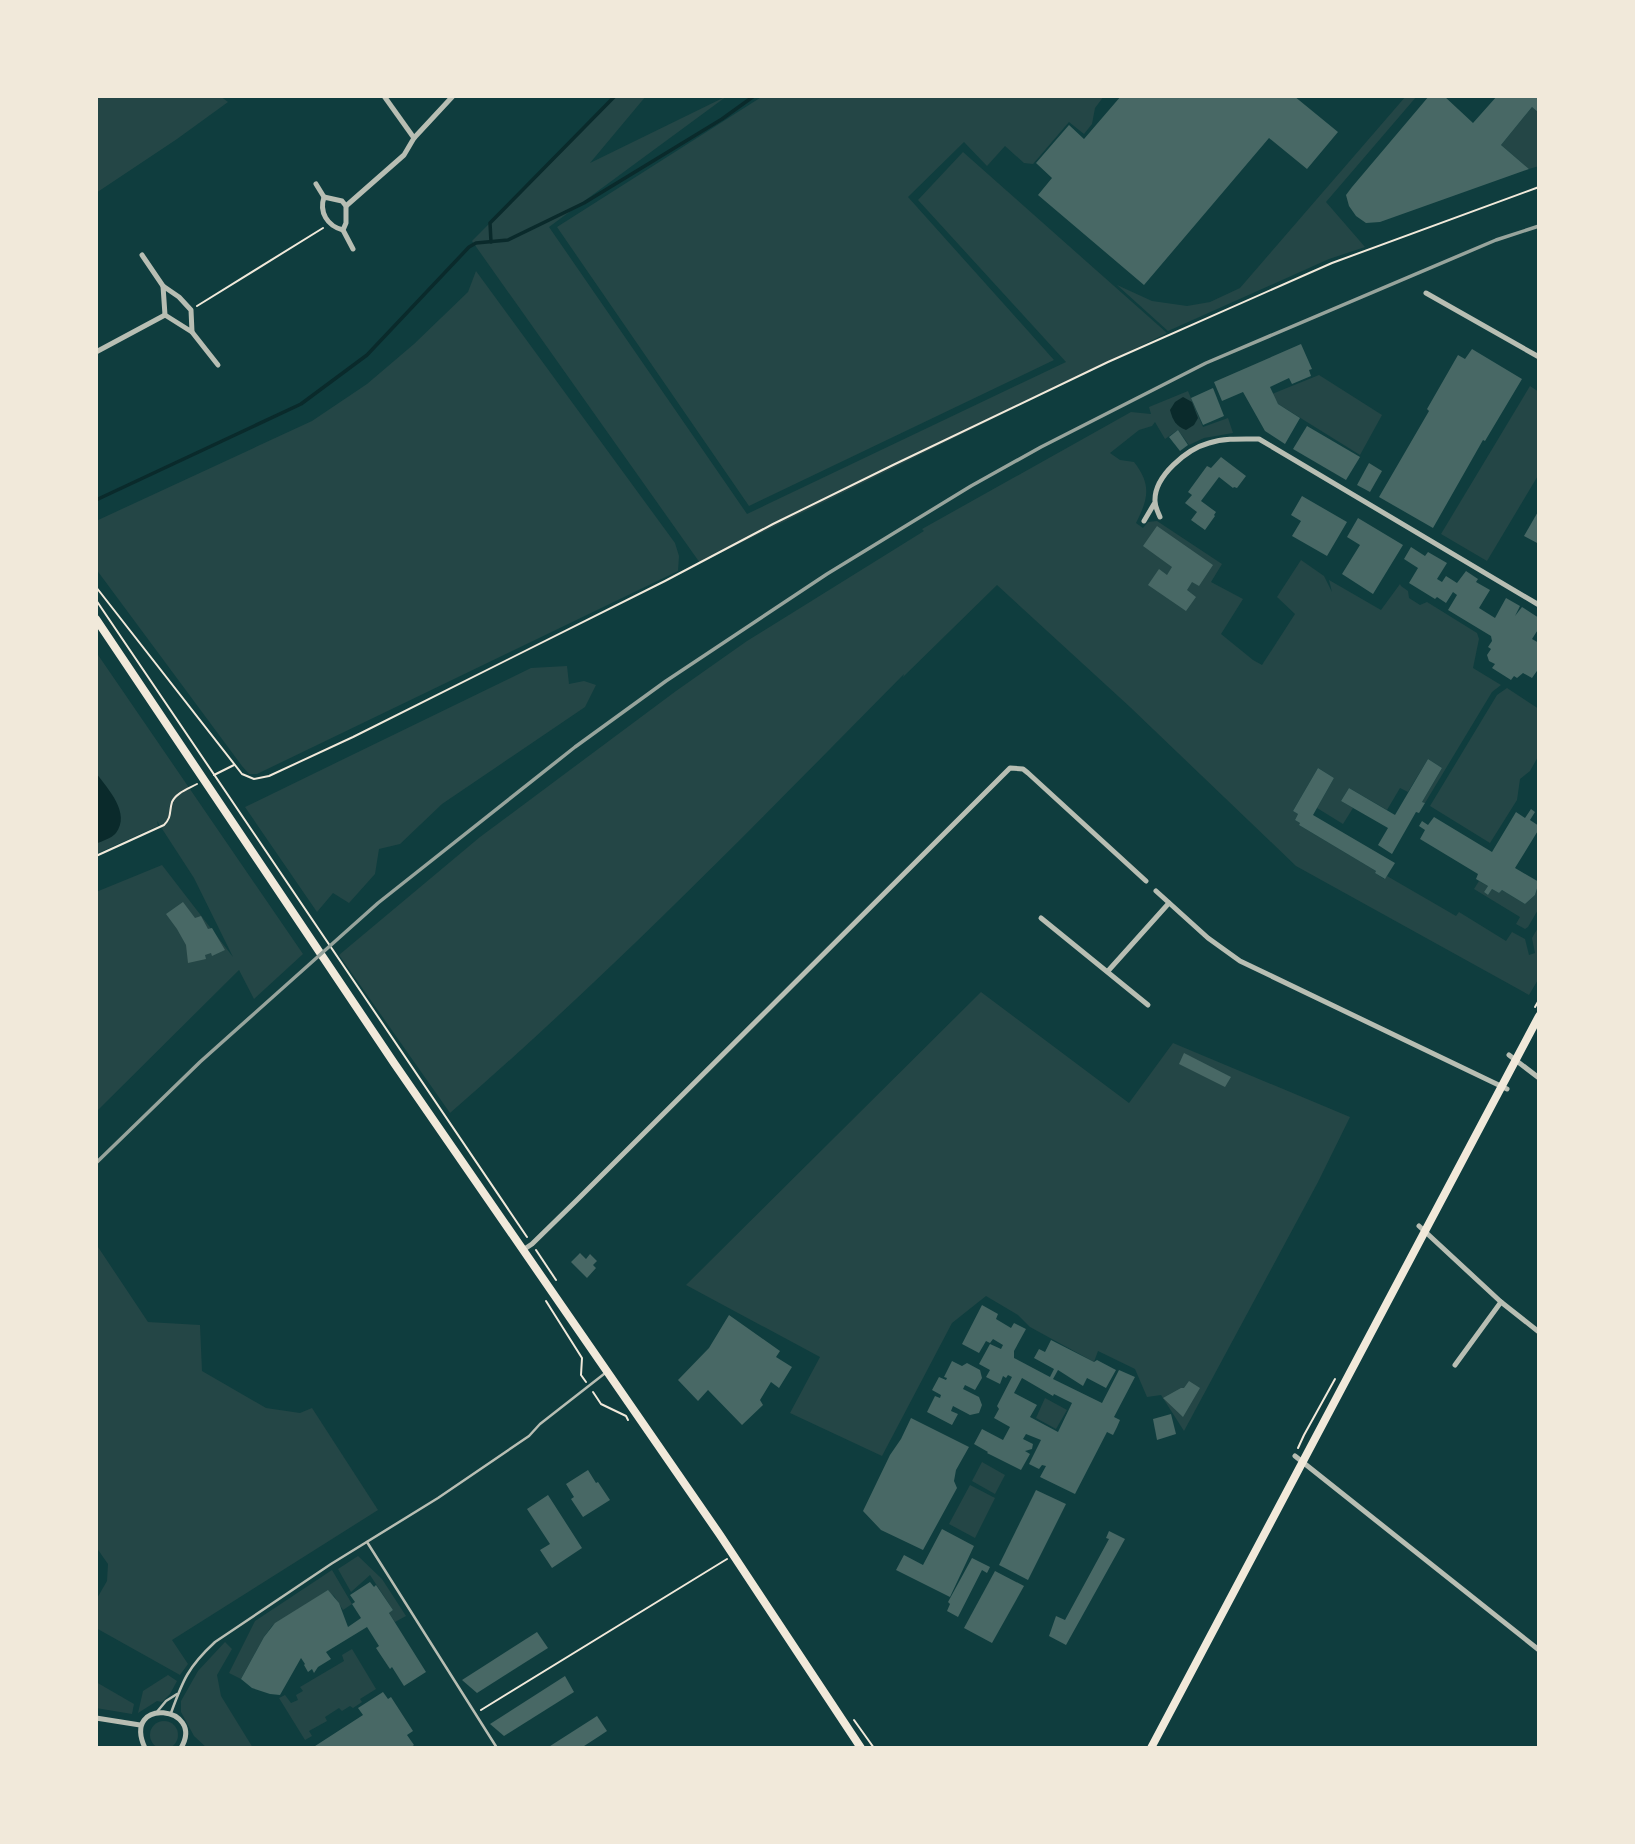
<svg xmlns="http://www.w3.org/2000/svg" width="1635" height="1844" font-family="Poppins,sans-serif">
  <rect width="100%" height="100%" fill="#0f3d3e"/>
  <g fill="#244646">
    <path d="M96,96H220L228,102L177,139L96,193Z"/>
    <path d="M616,96H646L590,163L727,96L549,227L747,514L1066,362L918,200L963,152L1167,333L700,563L472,241Z"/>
    <path d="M763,96H1104L1095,108L1092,124L1084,134L1069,122L1033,164L1024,163L1005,146L987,166L964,142L908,197L1054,360L749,506L557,227Z"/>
    <path d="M1406,96H1417L1326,202L1365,247L1329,259L1168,331L1117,285L1152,301L1187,306L1210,302L1240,288Z"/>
    <path d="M1532,107L1539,113V166L1529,169L1501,145Z"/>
    <path d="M476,271L675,543L679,556L678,571L257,774H249L242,766L96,569V521L312,421L367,384L414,344L468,292Z"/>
    <path d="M1319,375L1382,415L1360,455L1278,404L1272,394Z"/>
    <path d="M1530,386L1539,392V474L1487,561L1441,534Z"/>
    <path d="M1188,391L1203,427L1228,418L1233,433L1204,438L1189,445L1178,430L1165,439L1155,422L1152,426L1139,430L1110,453L1120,460L1134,462C1152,485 1148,499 1136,523L1143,528L1148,522L1157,521L1222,564L1211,582L1243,599L1221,634L1253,660L1262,665L1295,614L1277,597L1301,560L1324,576L1332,592L1329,580L1381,610L1400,584L1401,586L1408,591L1409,598L1420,605L1427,602L1477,633L1479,639L1473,668L1501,685L1492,692L1425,803L1422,802L1442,768L1428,759L1408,792L1400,788L1387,810L1349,788L1341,801L1353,808L1343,824L1317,808L1334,778L1318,768L1293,811L1298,814L1295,820L1300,823L1299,825L1376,871L1375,873L1384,879L1387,876L1456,916L1459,912L1506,941L1512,932L1525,939L1529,955L1535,953L1532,938L1539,926V978L1529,995L1296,866L1130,707L997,585L903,677L904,674C756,824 609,975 450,1113L339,955L480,837L676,691L747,641L924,531L922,529L1131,412L1151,414L1149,407Z"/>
    <path d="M96,652L303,954L254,999L239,970L96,1112V892L162,865L233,957L194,878L157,821L158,826L96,854Z"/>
    <path d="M567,666L569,684L584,681L596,685L585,707L442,804L400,844L379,849L375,874L349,903L333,893L317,912L245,807L531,668Z"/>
    <path d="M1507,688L1539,709V755L1530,771L1520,779L1517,800L1490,843L1430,806L1497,695Z"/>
    <path d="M1479,881L1488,886L1484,892L1488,895L1492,889L1499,893L1502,890L1525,904L1535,895L1539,882V908L1528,927L1525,929L1516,924L1520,917L1474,889Z"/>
    <path d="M981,992L1129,1103L1173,1043L1350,1117L1318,1182L1184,1431L1161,1395L1147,1397L1135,1369L1098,1351L1094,1362L1030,1327L1018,1315L986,1296L952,1323L882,1456L790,1413L820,1357L686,1285Z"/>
    <path d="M96,1244L148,1322L200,1325L202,1371L266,1408L300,1413L312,1408L378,1510L172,1640L188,1664L180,1675L96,1628V1600L107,1581L108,1564L96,1547Z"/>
    <path d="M1045,1398L1067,1410L1056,1429L1036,1418Z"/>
    <path d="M982,1462L1005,1475L995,1494L972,1481Z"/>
    <path d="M970,1485L995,1498L975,1538L949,1524Z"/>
    <path d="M358,1556L382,1579L406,1616L395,1622L389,1613L393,1610L370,1575L351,1592L338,1569Z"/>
    <path d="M332,1570L352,1604L343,1610L334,1596L327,1591L272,1626L264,1637L241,1679L229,1673L255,1621Z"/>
    <path d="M225,1642L232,1649L217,1675L221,1696L253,1748H207L194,1736L181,1712V1701L198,1671Z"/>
    <path d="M352,1649L376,1689L360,1699L362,1702L353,1708L350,1706L342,1711L339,1708L325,1717L327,1721L309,1731L312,1736L305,1740L279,1698L285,1695L291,1703L298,1700L296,1695L303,1691L300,1687L344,1661L342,1655Z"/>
    <path d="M168,1675L177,1681L170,1694L162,1702L157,1701L138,1713L143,1691Z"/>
    <path d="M96,1682L134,1704L132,1714L96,1708Z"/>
    <circle cx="164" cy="1735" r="14"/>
  </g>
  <g fill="#0a2a2b">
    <path d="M1183,397L1192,402L1198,418L1194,425L1186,430C1176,426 1173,421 1170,410L1175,402Z"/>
    <path d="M96,773C108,789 131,813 116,833C112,838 102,841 96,844Z"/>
  </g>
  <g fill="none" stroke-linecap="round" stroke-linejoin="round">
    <g stroke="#0a2a2b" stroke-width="3.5">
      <path d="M491,242L490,223L615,96"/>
      <path d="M96,500L301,404L367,355L469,247L476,243L508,240L584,203L722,119L754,96"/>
    </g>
  </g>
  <g fill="#486865" fill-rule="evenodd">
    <path d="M1121,96H1294L1338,132L1307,169L1269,138L1144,285L1038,195L1052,178L1036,163L1069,125L1084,139Z"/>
    <path d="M1429,96H1444L1473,123L1497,96H1539V113L1532,107L1501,145L1529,169L1380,222L1366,223L1356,216L1349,206L1346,195L1352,187Z"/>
    <path d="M1301,344L1312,369L1309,370L1311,376L1292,384L1289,378L1270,387L1278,404L1300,418L1285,444L1265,431L1243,392L1222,401L1214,382Z"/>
    <path d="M1472,349L1522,379L1485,441L1483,440L1433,528L1379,497L1429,411L1427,409L1458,355L1465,359Z"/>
    <path d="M1213,388L1224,416L1203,425L1191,398Z"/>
    <path d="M1307,426L1360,457L1346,480L1293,449Z"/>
    <path d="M1178,430L1188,445L1180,451L1169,437Z"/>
    <path d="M1221,457L1246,476L1237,488L1234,487L1233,488L1219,477L1201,501L1216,512L1214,515L1215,516L1205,530L1191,520L1197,512L1185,503L1192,495L1188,492L1207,466L1211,468Z"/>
    <path d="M1369,463L1382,471L1370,492L1357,485Z"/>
    <path d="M1302,496L1347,522L1327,556L1292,536L1301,521L1291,515Z"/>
    <path d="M1539,510V544L1524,536Z"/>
    <path d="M1358,518L1403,545L1373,594L1342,574L1360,545L1347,537Z"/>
    <path d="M1157,526L1213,565L1199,586L1192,582L1187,590L1196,597L1186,611L1148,585L1159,569L1167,575L1172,567L1143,546Z"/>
    <path d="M1411,547L1425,556L1428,552L1447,563L1437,579L1442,582L1446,576L1457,583L1466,571L1478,579L1476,582L1490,590L1479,608L1495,618L1506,598L1520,606L1515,616L1522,607L1539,618V628L1532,639L1539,643V668L1532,678L1523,673L1517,678L1514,676L1511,680L1492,668L1495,664L1489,661L1487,655L1491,649L1488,647L1492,641L1491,636L1448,610L1457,595L1453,592L1446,603L1437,597L1435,599L1409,583L1418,568L1404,559Z"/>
    <path d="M1428,759L1442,768L1422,802L1425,803L1419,813L1416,812L1392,854L1378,845L1388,828L1341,801L1349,788L1395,815Z"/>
    <path d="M1318,768L1334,778L1313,815L1395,863L1385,879L1375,873L1376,871L1299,825L1300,823L1295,820L1298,814L1293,811Z"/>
    <path d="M1531,809L1535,812L1530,820L1539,826V829L1515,868L1539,882L1535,895L1525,904L1502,890L1499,893L1492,889L1488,895L1484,892L1488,886L1476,879L1478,874L1420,839L1425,830L1419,826L1422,821L1428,825L1434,817L1492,852L1516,812L1525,818Z"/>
    <path d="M183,902L195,918L201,916L208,929L212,928L225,950L212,956L211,953L205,955L206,959L188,963L186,945L177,929L166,914Z"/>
    <path d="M1184,1053L1231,1077L1225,1087L1179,1064Z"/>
    <path d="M580,1253L586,1259L590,1254L597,1261L593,1265L596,1268L587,1278L571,1262Z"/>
    <path d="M982,1305L998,1314L996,1319L1011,1328L1014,1323L1026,1329L1014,1351V1358L1050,1377L1054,1369L1034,1358L1039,1349L1045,1352L1051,1340L1094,1362L1097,1360L1116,1370L1106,1388L1087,1378L1083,1386L1058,1370L1053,1379L1102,1403L1119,1370L1135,1377L1114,1417L1120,1420L1117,1427L1113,1435L1107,1432L1075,1494L1040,1477L1046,1466L1042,1465L1039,1469L1029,1464L1041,1440L1026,1434L1023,1439L1033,1444L1032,1449L1025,1451L1030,1454L1021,1470L987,1453L988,1452L974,1444L982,1429L1003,1440L1010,1427L994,1418L999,1409L997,1406L1012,1377L1008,1375L1006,1378L1003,1376L1000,1384L986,1377L990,1370L979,1364L990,1344L1001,1349L1003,1345L993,1339L990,1343L986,1341L979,1353L962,1344ZM1022,1378L1053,1396L1054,1394L1072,1403L1058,1432L1030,1417L1037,1405L1014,1393Z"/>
    <path d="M729,1315L780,1351L776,1357L792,1367L779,1388L771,1382L760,1400L763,1405L742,1425L708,1390L698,1401L678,1380L709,1348Z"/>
    <path d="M952,1361L962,1366L967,1363L980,1370L982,1378L975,1390L965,1385L963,1389L979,1397L982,1405L979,1413L970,1415L953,1406L951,1411L958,1414L952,1425L927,1412L935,1396L940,1398L941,1395L932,1390L939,1377L946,1380L947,1378L944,1377Z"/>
    <path d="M1189,1381L1200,1388L1183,1417L1163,1398L1181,1388H1184Z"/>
    <path d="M1171,1414L1176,1434L1157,1440L1153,1419Z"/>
    <path d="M911,1418L969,1447L956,1470L954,1481L957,1488L923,1550L881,1530L863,1511L890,1455L901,1439Z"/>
    <path d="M588,1470L596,1483L598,1482L610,1500L583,1517L571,1499L574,1497L566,1484Z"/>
    <path d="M1036,1490L1066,1504L1028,1580L999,1565Z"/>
    <path d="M548,1495L582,1548L552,1568L540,1550L550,1544L527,1509Z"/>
    <path d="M942,1529L974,1546L950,1597L896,1570L904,1555L923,1565Z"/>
    <path d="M1109,1531L1125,1539L1066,1645L1049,1636L1056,1616L1065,1620L1109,1539L1106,1538Z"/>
    <path d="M972,1558L990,1567L987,1573L982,1570L958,1617L947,1611L950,1604L948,1602Z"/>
    <path d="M995,1571L1024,1586L992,1643L964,1628Z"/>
    <path d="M370,1582L374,1587L376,1585L393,1610L389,1613L426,1672L404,1686L392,1667L390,1669L376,1648L379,1646L367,1627L326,1652L331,1659L318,1667L314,1673L312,1669L308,1672L304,1665L305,1664L301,1658L280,1695L270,1694L252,1688L241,1679L264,1637L275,1623L328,1590L339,1603L348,1627L361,1618L352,1604L355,1602L350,1595Z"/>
    <path d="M537,1632L548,1648L477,1693L462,1680Z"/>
    <path d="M565,1676L574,1692L504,1736L490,1724Z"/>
    <path d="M383,1692L388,1699L391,1697L413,1731L407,1735L414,1745L410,1748H312L363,1715L358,1708Z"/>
    <path d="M597,1716L607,1731L598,1737L581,1748H547Z"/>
  </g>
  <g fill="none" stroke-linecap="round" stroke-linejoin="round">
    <g stroke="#f1e9da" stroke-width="2">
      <path d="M197,306L323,228"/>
      <path d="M96,587L242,774L254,779L269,776L353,737L665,581L773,524L893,465L1108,362L1332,263L1539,187"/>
      <path d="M96,600L527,1237"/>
      <path d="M214,775L234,765"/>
      <path d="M96,856L164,825C172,817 169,812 172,802C176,793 188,789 197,784"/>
      <path d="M1535,1007L1539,1000"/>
      <path d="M536,1250L556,1280"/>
      <path d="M546,1301L582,1358L581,1375L586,1382"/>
      <path d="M593,1392L601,1404L626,1416L628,1420"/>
      <path d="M1298,1448L1304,1435L1335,1379"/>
      <path d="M481,1710L727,1559"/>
      <path d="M854,1720L874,1748"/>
    </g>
    <g stroke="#b8beb3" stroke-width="2.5">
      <path d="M367,1542L497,1748"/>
      <path d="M156,1713L166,1701L177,1694"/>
      <path d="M171,1713C183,1680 188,1667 215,1642L331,1564L438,1498L529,1436L540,1424L604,1374"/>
    </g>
    <g stroke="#b8beb3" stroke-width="5">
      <path d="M384,96L414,138"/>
      <path d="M316,184L324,197"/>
      <path d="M324,197L342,201L346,206V223L343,230C327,226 319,212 324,197Z"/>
      <path d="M346,206L404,155L414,138L453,96"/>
      <path d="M343,230L353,249"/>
      <path d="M142,255L163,286"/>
      <path d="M163,286L179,297L191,310L192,332L165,315Z"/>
      <path d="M1426,293L1539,357"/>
      <path d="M192,332L218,365"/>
      <path d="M96,352L165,315"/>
      <path d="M1160,517C1158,512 1155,507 1155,501C1154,476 1187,449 1209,443C1225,438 1242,439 1259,439L1539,605"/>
      <path d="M1144,521L1154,504"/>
      <path d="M1156,891L1208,938L1240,961L1507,1089"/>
      <path d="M1041,918L1148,1005"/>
      <path d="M1108,971L1169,903"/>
      <path d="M1509,1055L1539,1078"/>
      <path d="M1419,1226L1501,1302L1539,1332"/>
      <path d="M523,1250L532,1244L576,1201L1010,768L1023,769L1028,773L1146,881"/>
      <path d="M1455,1365L1501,1302"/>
      <path d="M1295,1456L1539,1650"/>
      <path d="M96,1718L140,1725"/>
      <path d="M145,1748C121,1696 206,1706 181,1748"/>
    </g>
    <g stroke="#f1e9da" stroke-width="8">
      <path d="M96,619L394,1063L720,1535L861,1748"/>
      <path d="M1151,1748L1539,1016"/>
    </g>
    <path stroke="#97a49c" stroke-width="3.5" d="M96,1163L200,1062L378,903L575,747L666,681L827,574L971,486L1041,447L1206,363L1496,240L1539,226"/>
  </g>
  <rect width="1635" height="1844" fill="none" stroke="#f1e9da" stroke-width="196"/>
</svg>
